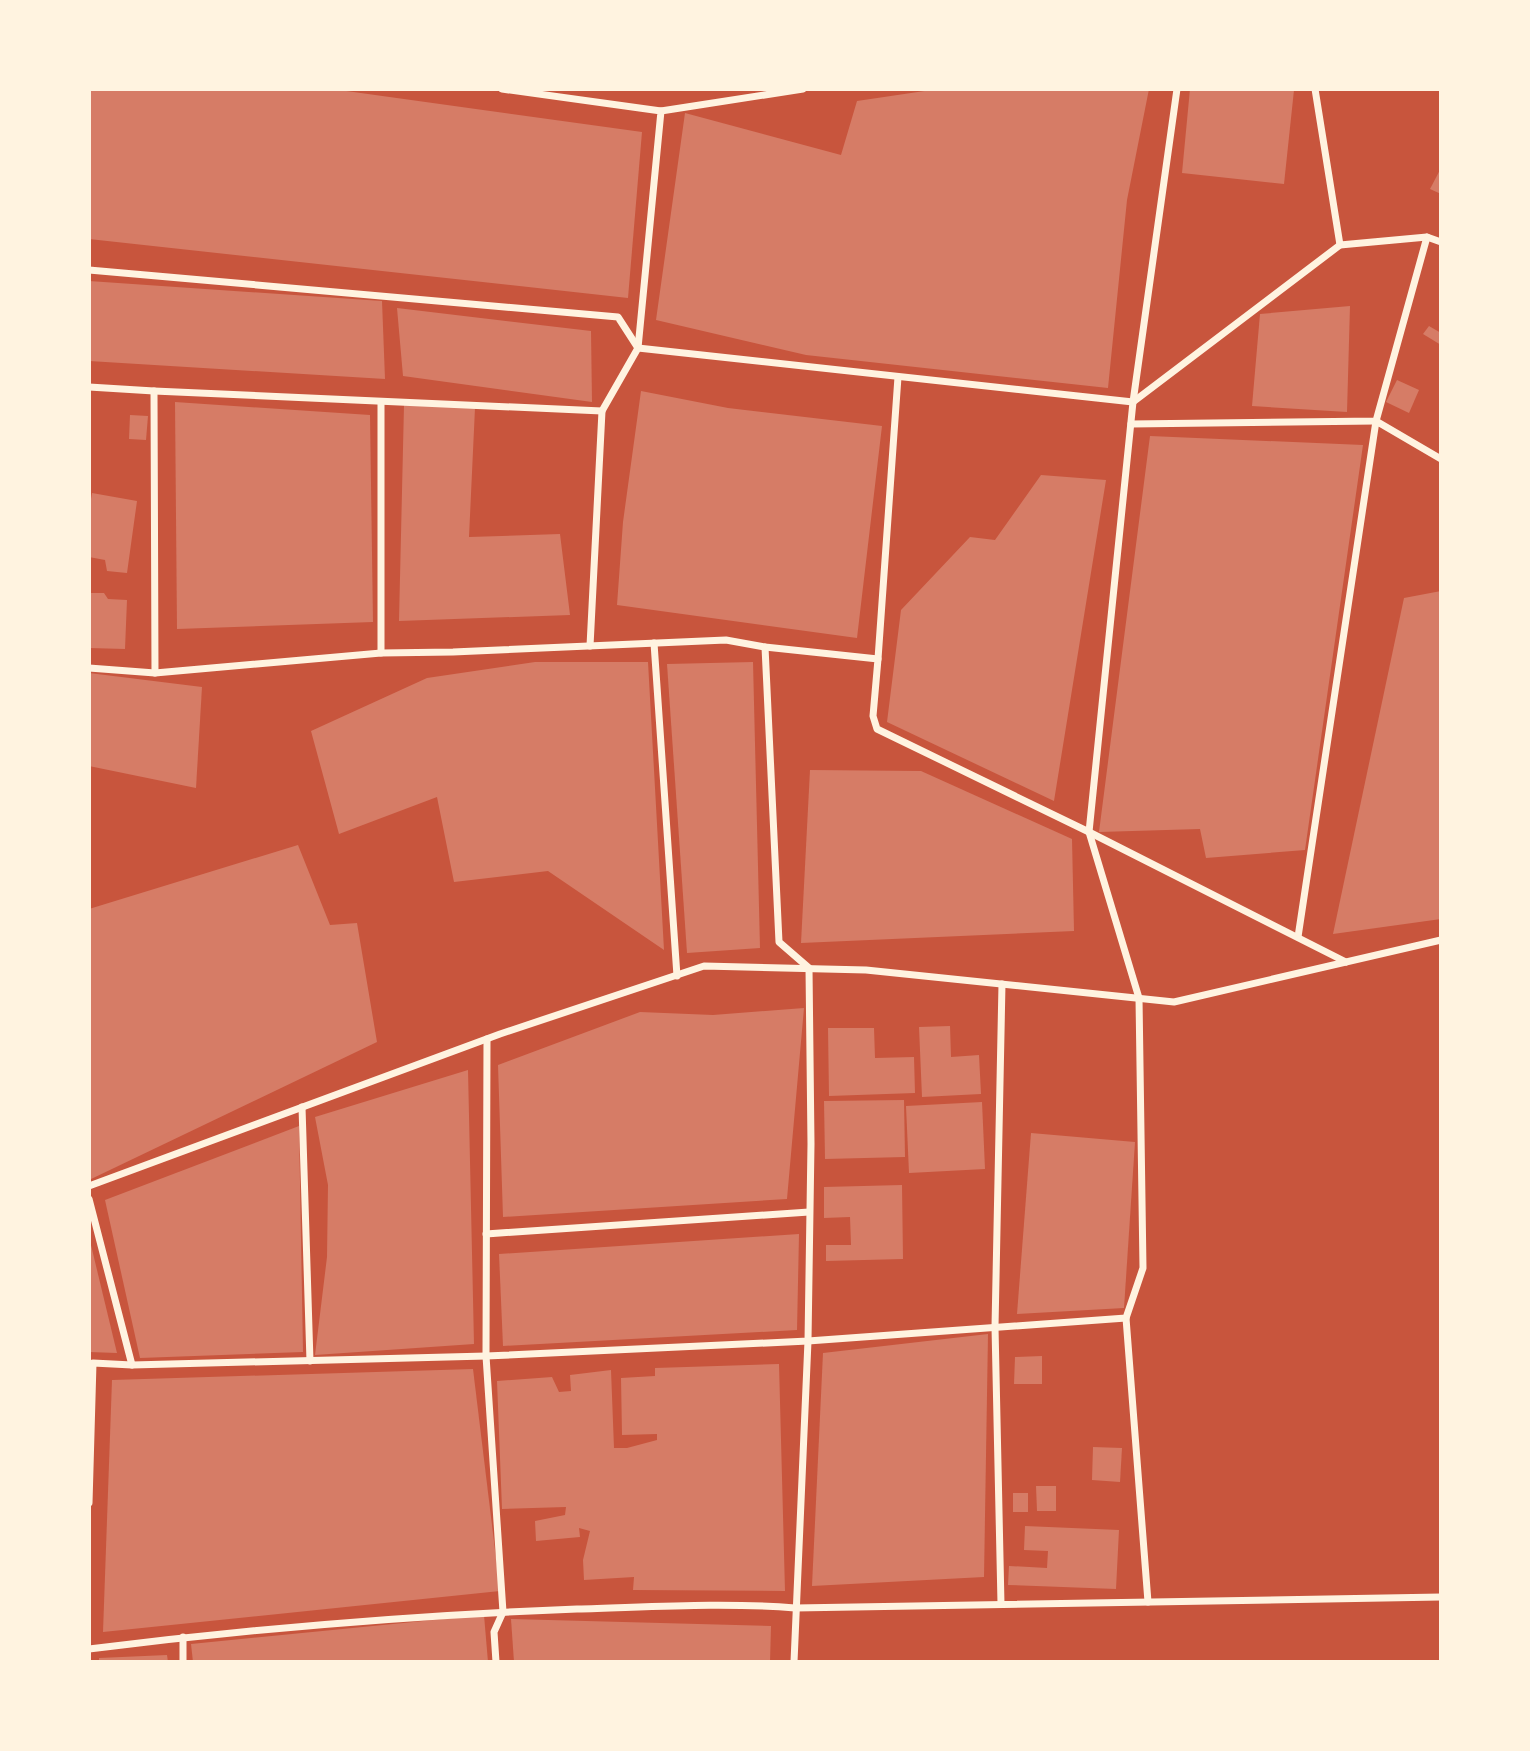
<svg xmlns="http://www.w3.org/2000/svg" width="1530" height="1751" font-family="'IBM Plex Sans',sans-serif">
  <rect width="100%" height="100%" fill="#c8553d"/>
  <g fill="#d67c66">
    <path d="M89,89H332L642,132L628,298L89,239Z"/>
    <path d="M938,89H1149L1127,200L1108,388L806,355L656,320L685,113L841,155L857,101Z"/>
    <path d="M1190,89L1294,90L1284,184L1182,173Z"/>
    <path d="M1441,168V194L1430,189Z"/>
    <path d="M89,281L382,301L385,379L89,361Z"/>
    <path d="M1350,306L1347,412L1252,406L1260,314Z"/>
    <path d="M397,308L591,331L592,402L403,376Z"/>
    <path d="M1429,326L1441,333V345L1423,334Z"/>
    <path d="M1397,380L1419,390L1409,413L1386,402Z"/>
    <path d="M641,391L728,408L882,426L857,638L617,605L623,522Z"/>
    <path d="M175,402L370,415L373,622L177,629Z"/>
    <path d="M404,405L475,408L469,537L560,534L570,615L399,621Z"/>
    <path d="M130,415L148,416L146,440L129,439Z"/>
    <path d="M1150,436L1363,445L1305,850L1206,858L1200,829L1099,832Z"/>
    <path d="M1041,475L1106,480L1054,801L887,722L901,610L970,537L995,540Z"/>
    <path d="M92,493L137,501L127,573L107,571L105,560L89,557V511Z"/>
    <path d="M1441,591V919L1333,934L1404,598Z"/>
    <path d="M89,593H104L108,599L127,600L125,649L89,648Z"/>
    <path d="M535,662H648L664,950L548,871L454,882L437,797L339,834L311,731L427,678Z"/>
    <path d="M753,662L760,948L687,953L667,664Z"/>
    <path d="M89,673L202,687L196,788L89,766Z"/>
    <path d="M810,770L921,771L1072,839L1074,931L801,943Z"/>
    <path d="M298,845L330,925L357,923L377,1042L89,1180V909Z"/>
    <path d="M804,1008L787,1199L503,1217L498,1065L640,1012L713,1015Z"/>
    <path d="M950,1026L951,1057L979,1055L981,1094L922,1097L919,1027Z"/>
    <path d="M828,1028H874L875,1058L914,1057L915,1093L829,1096Z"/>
    <path d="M468,1070L474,1344L315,1355L327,1257L328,1185L315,1117Z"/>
    <path d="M904,1100L905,1157L825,1159L824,1101Z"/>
    <path d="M982,1102L985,1169L909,1173L906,1106Z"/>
    <path d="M299,1126L303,1352L140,1358L105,1200Z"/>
    <path d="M1031,1133L1135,1142L1124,1308L1017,1314Z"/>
    <path d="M902,1185L903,1259L826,1261V1245H851L850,1217L824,1218V1187Z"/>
    <path d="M799,1234L797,1330L503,1346L499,1254Z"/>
    <path d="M89,1241H90L117,1353L89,1352Z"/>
    <path d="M988,1334L984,1577L812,1586L823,1353Z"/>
    <path d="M1042,1356V1384H1014L1015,1357Z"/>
    <path d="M779,1364L785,1591L633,1590L634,1577L584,1580L583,1560L590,1531L579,1528L580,1537L536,1541L535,1521L565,1515L566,1507L502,1509L497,1381L552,1377L559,1392L571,1391L570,1375L611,1370L614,1448H627L657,1440V1434L622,1435L621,1378L655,1376V1368Z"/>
    <path d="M473,1369L500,1591L103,1632L112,1380Z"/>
    <path d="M1093,1447L1122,1448L1120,1482L1092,1480Z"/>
    <path d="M1036,1486H1056V1511H1037Z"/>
    <rect x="1013" y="1493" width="15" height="19"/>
    <path d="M1025,1526L1119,1530L1116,1589L1008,1585L1009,1566L1047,1568L1048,1551L1024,1550Z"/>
    <path d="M484,1615L488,1662H193L191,1644Z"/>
    <path d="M511,1619L771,1626L770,1662H514Z"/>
    <path d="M167,1655L168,1662H99V1658Z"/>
  </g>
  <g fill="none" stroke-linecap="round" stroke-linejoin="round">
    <g stroke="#fff3e0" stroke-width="7">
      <path d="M502,89L661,111L638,348L602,411L590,646"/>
      <path d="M1315,89L1340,245"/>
      <path d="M661,111L803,89"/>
      <path d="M89,270L618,317L638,348L1133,402L1340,245L1427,237L1441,242"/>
      <path d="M89,387L154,391L602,411"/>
      <path d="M154,391L155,673"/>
      <path d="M1131,424L1376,421L1427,237"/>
      <path d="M654,643L677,976"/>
      <path d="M765,647L779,942L809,968L811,1144L808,1341L794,1662"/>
      <path d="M381,653V402"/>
      <path d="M878,659L898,377"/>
      <path d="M89,668L155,673L381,653L453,652L726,640L765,647L878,659L873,716L877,729L1089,832L1346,962"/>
      <path d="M1298,937L1376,421L1441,459"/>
      <path d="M487,1039L486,1356L503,1612L494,1632L496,1662"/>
      <path d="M302,1107L310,1361"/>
      <path d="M89,1186L500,1034L704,966L866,970L1174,1002L1441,940"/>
      <path d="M89,1199L132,1365"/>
      <path d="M486,1234L809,1212"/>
      <path d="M1126,1318L1148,1602"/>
      <path d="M89,1503L93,1363L132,1365L486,1356L808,1341L1126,1318L1143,1268L1139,998L1089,832L1133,402L1177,89"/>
      <path d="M1001,1604L995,1327L1002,984"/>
      <path d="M89,1649C250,1629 416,1615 577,1609C651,1607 722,1602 795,1608L1441,1597"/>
      <path d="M183,1662V1637"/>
    </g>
  </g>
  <rect width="1530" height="1751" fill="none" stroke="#fff3e0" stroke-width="182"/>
</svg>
